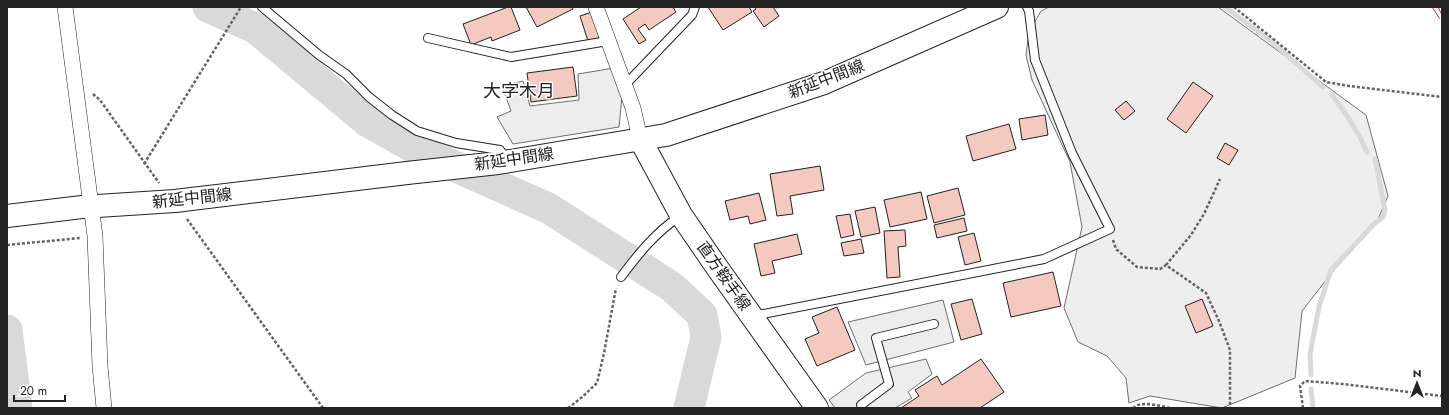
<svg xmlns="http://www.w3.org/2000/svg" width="1449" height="415" font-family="Jost,'Noto Sans JP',sans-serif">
  <rect width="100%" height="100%" fill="#fff"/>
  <path fill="#eee" stroke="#6f6f6f" d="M1049,7H1218L1366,115L1388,196L1376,224L1334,270L1302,311L1295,378L1222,408L1150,396L1129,403L1126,378L1107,356L1078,342L1064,308L1082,227L1070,162L1032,80L1026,55L1029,32L1041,11Z"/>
  <g fill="#ededed" stroke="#6f6f6f">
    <path d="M614,68L622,96L619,127L513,144L497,117L511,111L502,86L523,81L530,106L579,100L578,74Z"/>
    <path d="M943,300L954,342L866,365L848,322Z"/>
    <path d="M926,359L932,374L908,392L912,398L895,408H835L829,400L866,373Z"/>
  </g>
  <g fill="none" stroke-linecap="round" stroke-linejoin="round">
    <g stroke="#d9d9d9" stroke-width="5">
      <path d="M1225,7L1271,41L1323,87"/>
      <path d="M1332,95C1346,113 1358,131 1367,152"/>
      <path d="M1311,375L1310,354L1319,307L1331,270L1375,223L1383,217L1385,210L1375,159"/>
      <path d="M1311,389L1313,408"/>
    </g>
    <g stroke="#d9d9d9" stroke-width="31">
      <path d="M208,7L255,28L368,122L418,150L548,208L672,287L702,315L706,337L689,408"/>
      <path d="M7,330L17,408"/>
    </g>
  </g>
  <g fill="#f3c9c0" stroke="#222">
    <path d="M508,7H511L520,30L492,41L491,37L471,45L463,24Z"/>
    <path d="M526,7H572L573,9L537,27Z"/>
    <path d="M641,7H673L676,12L649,30L645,24L638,29L646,40L639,44L623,19Z"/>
    <path d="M708,7H749L752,12L723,30Z"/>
    <path d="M754,7H773L779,16L764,27L753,11L756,9Z"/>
    <path d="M595,11L603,37L588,41L580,16Z"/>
    <path d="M573,67L577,96L531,102L527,73Z"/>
    <path d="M1193,82L1213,96L1186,133L1167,119Z"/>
    <path d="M1126,101L1135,111L1124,120L1115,110Z"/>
    <path d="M1045,115L1048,135L1022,140L1019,119Z"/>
    <path d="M1009,124L1016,149L973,161L966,136Z"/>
    <path d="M1225,143L1238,150L1229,165L1217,158Z"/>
    <path d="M820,166L824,190L790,196L793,214L777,216L770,174Z"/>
    <path d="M958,188L965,215L934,223L927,196Z"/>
    <path d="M921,192L927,219L890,227L884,200Z"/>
    <path d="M759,193L766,220L750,224L748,216L730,220L725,201Z"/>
    <path d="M875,207L880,233L861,237L855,211Z"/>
    <path d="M850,214L854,235L841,238L836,216Z"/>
    <path d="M964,218L967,231L937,238L934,225Z"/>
    <path d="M905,230L906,246L898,247L900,277L887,278L884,231Z"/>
    <path d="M974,233L981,261L965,265L958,237Z"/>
    <path d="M797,234L802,254L772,261L775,273L761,276L754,244Z"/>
    <path d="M861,239L864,253L844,256L841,243Z"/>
    <path d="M1053,272L1061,306L1011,317L1003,283Z"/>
    <path d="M972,299L982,334L961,340L951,304Z"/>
    <path d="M1202,299L1213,326L1196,333L1185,306Z"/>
    <path d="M837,307L855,350L817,366L805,339L819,333L812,317Z"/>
    <path d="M981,359L1004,392L980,408H901L919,396L915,390L937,376L942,385Z"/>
  </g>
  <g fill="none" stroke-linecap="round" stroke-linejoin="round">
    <defs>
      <g id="service">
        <path d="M262,7L319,55L346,74L369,97L392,115L417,131L456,143L500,150L506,159"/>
        <path d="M428,38L511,57L608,41"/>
        <path d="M625,85L692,15L695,7"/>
        <path d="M621,277C639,253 655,233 680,216"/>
        <path d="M753,316L1044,259L1110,229L1072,153L1035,60L1029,11L1027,7"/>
        <path d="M862,408L861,405L889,384L876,338L934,324"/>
      </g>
      <g id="minor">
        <path d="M65,7L95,236L100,366L104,408"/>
        <path d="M596,7L633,108L640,139"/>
      </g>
      <g id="secondary">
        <path d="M640,139L681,215L716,266L817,408"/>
        <path d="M7,216L82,207L175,201L407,173L498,163L666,135L824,83L997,7"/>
      </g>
    </defs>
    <use href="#service" stroke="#222" stroke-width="10"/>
    <use href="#minor" stroke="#222" stroke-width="16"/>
    <use href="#secondary" stroke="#222" stroke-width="24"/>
    <g stroke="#646464" stroke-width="2.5" stroke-dasharray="3 2" stroke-linecap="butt">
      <path d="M1234,7L1326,82L1349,86L1442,97"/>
      <path d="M93,94L100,100L159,183"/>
      <path d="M144,164L241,7"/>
      <path d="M187,219L323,408"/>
      <path d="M1113,240L1116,249L1137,267L1160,269L1166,265L1206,293L1219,321L1230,350V408"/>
      <path d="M7,245L80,238"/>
      <path d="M1166,265L1191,235L1204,214L1220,179"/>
      <path d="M568,408L581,398L597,383L604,353L616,288"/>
      <path d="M1133,408C1142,400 1159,406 1170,408"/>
      <path d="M1303,408L1300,386L1305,381L1343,384L1442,396"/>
    </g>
    <use href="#service" stroke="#fff" stroke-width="8"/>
    <use href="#minor" stroke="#fff" stroke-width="15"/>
    <use href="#secondary" stroke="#fff" stroke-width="22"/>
    <g stroke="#c62828" stroke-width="1" stroke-dasharray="14 3 2 3" stroke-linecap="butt">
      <path d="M1432,7L1442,22"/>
      <path d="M1438,7L1442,15"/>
    </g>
  </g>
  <g text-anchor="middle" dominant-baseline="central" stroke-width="3" stroke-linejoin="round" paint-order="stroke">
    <g font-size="16" fill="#222" stroke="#fff">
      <text transform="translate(826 79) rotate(-21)">新延中間線</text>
      <text transform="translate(514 159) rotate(-8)">新延中間線</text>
      <text transform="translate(192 198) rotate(-6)">新延中間線</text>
      <text transform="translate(724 276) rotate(55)">直方鞍手線</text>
    </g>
    <g font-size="18" fill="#222" stroke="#fff">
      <text x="519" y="91">大字木月</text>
    </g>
  </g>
  <rect width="1449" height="415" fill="none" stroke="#222222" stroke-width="16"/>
  <g transform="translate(1417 383)" stroke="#ffffff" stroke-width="3" paint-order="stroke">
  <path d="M0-3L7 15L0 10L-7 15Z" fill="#222222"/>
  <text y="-6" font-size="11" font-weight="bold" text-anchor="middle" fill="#222222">N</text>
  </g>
  <path d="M14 395v6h51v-6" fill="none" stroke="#222222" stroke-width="2"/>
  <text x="20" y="395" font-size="12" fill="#222222" stroke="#ffffff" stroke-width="3" paint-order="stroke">20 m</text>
</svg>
